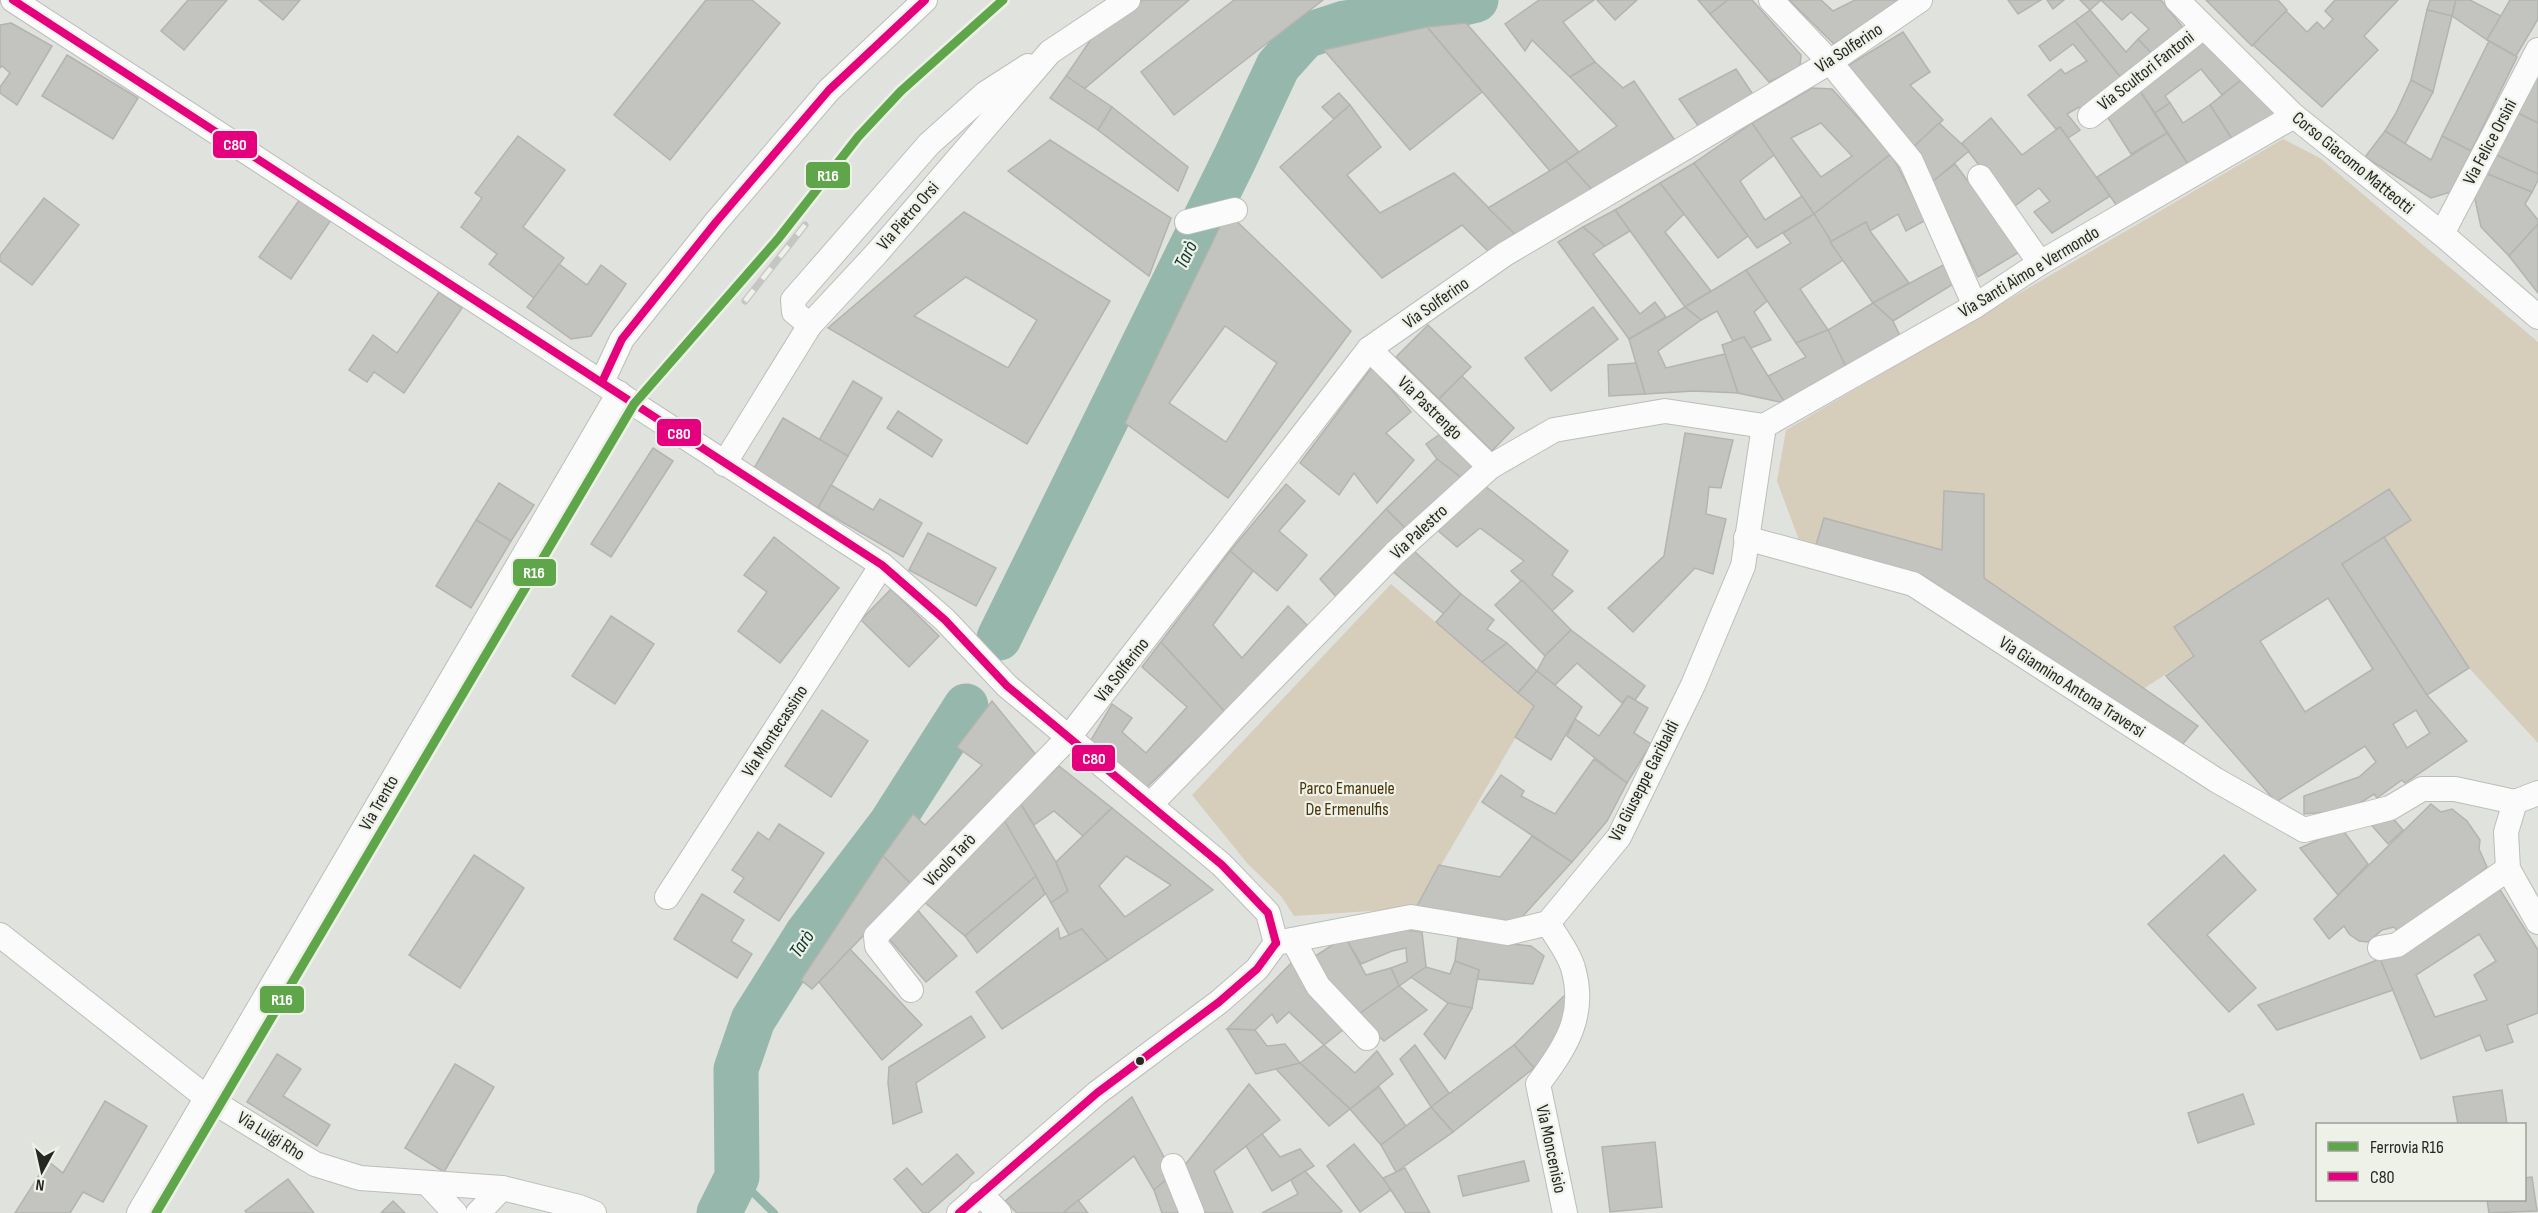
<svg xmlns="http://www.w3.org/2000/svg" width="2538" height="1213" font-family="'Sofia Sans Condensed',sans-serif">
  <rect width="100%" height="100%" fill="#e0e2dd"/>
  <g fill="#d6cdba">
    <path d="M2283,139L2320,158L2538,342V743L2469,668L2384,537L2411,520L2389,489L2174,627L2194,656L2143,689L1984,578V494L1944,491L1942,550L1816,545L1799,540L1777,481L1786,430Z"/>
    <path d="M1391,584L1534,706L1416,908L1294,916L1281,896L1247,863L1192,795Z"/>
  </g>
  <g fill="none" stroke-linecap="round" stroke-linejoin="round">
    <path stroke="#96b7ab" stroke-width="8" d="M737,1177L774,1213"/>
    <g stroke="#96b7ab" stroke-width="45">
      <path d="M999,638L1236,156L1278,66L1305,36L1345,23L1425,12L1476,0"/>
      <path d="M719,1213L737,1177L736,1069L753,1020L807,934L890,825L966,706"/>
    </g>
  </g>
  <g fill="#c3c4c0" stroke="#b3b4b0" stroke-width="1.5" fill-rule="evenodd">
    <path d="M188,0H227L184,50L161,31Z"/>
    <path d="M259,0H300L283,20Z"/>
    <path d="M706,0H752L780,23L670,160L614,115Z"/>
    <path d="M1143,0H1189L1084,89L1066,76L1098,29Z"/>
    <path d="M1234,0H1323L1174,115L1141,72Z"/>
    <path d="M1539,0H1594L1563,22L1595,62L1570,77L1532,40L1525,51L1505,24Z"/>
    <path d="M1597,0H1637L1615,20Z"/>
    <path d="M1698,0H1728L1710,14Z"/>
    <path d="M1728,0H1752L1801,55L1800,67L1769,82L1710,14Z"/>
    <path d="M1789,0H1821L1833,11L1855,0H1901L1834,44Z"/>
    <path d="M2008,0H2041L2018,14Z"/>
    <path d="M2047,0H2064L2053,9Z"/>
    <path d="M2080,0H2101L2090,10Z"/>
    <path d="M2101,0H2161L2189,35L2157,59L2138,39L2149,29L2131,12L2122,20Z"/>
    <path d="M2206,0H2278L2287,10L2252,46Z"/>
    <path d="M2335,0H2398L2364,36L2378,50L2322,107L2253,45L2286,11L2307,32L2317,22L2324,29L2333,19L2325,11Z"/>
    <path d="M2430,0H2456L2452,16L2427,10Z"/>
    <path d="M2456,0H2470L2501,16L2487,40L2452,16Z"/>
    <path d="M2510,0H2538V19L2516,56L2487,40Z"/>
    <path d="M2090,10L2126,52L2138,39L2157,59L2126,84L2075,21Z"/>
    <path d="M2427,10L2452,16L2433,92L2411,80Z"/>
    <path d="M2075,21L2126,84L2086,114L2079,107L2067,114L2080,130L2068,138L2060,127L2056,129L2028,95L2061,69L2065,74L2087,61L2073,44L2050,61L2039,46Z"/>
    <path d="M11,23L52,46L17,105L0,93V87L10,73L2,66L0,68V25Z"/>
    <path d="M1466,23L1579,152L1550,171L1427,27Z"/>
    <path d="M1427,27L1482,92L1410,150L1324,50Z"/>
    <path d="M1903,32L1930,72L1910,85L1943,120L1908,152L1848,80L1849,65Z"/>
    <path d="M2205,34L2245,77L2222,95L2201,69L2165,96L2170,103L2155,113L2138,88Z"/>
    <path d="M2489,41L2517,57L2471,151L2442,136Z"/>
    <path d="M67,55L138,98L113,139L42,96Z"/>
    <path d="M1595,62L1623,88L1634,81L1676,142L1593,191L1566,161L1617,126L1570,77Z"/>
    <path d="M1736,69L1754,96L1699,127L1679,99Z"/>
    <path d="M2538,72V123L2512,110Z"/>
    <path d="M1066,76L1112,107L1098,130L1050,98Z"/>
    <path d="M2245,77L2282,114L2234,142L2210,105Z"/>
    <path d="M2411,80L2433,92L2405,144L2385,131L2396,113Z"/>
    <path d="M1812,88L1832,89L1891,154L1814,214L1752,123ZM1821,123L1852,156L1821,177L1791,138Z"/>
    <path d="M2138,88L2167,133L2131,154L2105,113Z"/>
    <path d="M1339,93L1350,105L1334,119L1322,107Z"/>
    <path d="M2170,103L2183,123L2210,105L2234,142L2190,167L2155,113Z"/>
    <path d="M1350,105L1381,147L1347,175L1380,213L1454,173L1516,235L1489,252L1462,225L1382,278L1280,167Z"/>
    <path d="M1112,107L1188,167L1178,191L1098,130Z"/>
    <path d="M2512,110L2538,123V174L2490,152Z"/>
    <path d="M1991,118L2022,155L2060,127L2110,196L2052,233L2034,212L2050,201L2039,188L2012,208L1962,143Z"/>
    <path d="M1752,123L1774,155L1740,181L1765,220L1802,196L1814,214L1757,248L1694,163Z"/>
    <path d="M1939,123L1969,151L1932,182L1908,152Z"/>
    <path d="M2385,131L2431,160L2442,136L2471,151L2451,192L2431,198L2365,157Z"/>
    <path d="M2167,133L2190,167L2119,209L2097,177Z"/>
    <path d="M518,136L565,170L523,227L564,258L534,298L489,264L497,254L461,227L482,198L475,193Z"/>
    <path d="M1050,140L1171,218L1149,276L1008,171Z"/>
    <path d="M2490,152L2538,174V180L2532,192L2480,171Z"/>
    <path d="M1891,154L1926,220L1906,231L1898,214L1870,231L1866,222L1830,242L1814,214Z"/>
    <path d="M1566,161L1593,191L1516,235L1488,208Z"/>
    <path d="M1694,163L1748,236L1718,258L1660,183Z"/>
    <path d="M1955,164L2021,251L1978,277L1932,182Z"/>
    <path d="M2480,171L2532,192L2525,204L2538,220V224L2509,256L2481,227L2473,190Z"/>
    <path d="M1660,183L1684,214L1665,232L1711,291L1685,307L1615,210Z"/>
    <path d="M44,198L79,225L32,285L0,261V255Z"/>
    <path d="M300,199L331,220L291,279L259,257Z"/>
    <path d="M1615,210L1630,231L1605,246L1583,227Z"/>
    <path d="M964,212L1110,301L1027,444L828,328ZM966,277L1037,320L1008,368L914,316Z"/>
    <path d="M1227,212L1351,331L1228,498L1125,423ZM1225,326L1277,363L1226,442L1169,403Z"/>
    <path d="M1814,214L1843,260L1800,289L1828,330L1796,343L1746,270L1791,243L1783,233Z"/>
    <path d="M1866,222L1870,231L1909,283L1873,303L1830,242Z"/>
    <path d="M2538,224V293L2509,256Z"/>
    <path d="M1583,227L1605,246L1593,254L1640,314L1655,302L1666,317L1629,339L1558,242Z"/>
    <path d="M1947,263L1955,283L1893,321L1873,303Z"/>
    <path d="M559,264L587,285L601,265L626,284L591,336L571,339L527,307Z"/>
    <path d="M1746,270L1767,301L1754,312L1771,340L1751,348L1744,337L1733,341L1717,311L1701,320L1685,307Z"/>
    <path d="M439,292L462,308L404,393L374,372L367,382L349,370L373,335L397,353Z"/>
    <path d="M1873,303L1893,321L1902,340L1846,367L1828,330Z"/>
    <path d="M1593,307L1618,339L1551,391L1525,358Z"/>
    <path d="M1685,307L1701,320L1658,351L1666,368L1725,354L1738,393L1694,391L1645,394L1629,339Z"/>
    <path d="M1428,325L1471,367L1439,399L1396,357Z"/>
    <path d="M1828,330L1846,367L1785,403L1768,376L1806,357L1796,343Z"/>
    <path d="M1744,337L1768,376L1785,403L1738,393L1722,345Z"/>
    <path d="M1636,363L1645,394L1609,396L1608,365Z"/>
    <path d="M1372,367L1411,412L1386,433L1414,460L1377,503L1354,473L1339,495L1300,463Z"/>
    <path d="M1462,376L1514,428L1492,451L1439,399Z"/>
    <path d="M853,381L882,398L848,456L819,440Z"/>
    <path d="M898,411L942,440L932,457L887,428Z"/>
    <path d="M783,418L848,456L818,508L753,470Z"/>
    <path d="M1685,433L1733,440L1721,488L1709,487L1706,514L1726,519L1713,574L1695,568L1633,632L1608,608L1664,556Z"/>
    <path d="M1439,435L1474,466L1463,479L1437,459L1426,444Z"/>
    <path d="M653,448L673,461L611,557L591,544Z"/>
    <path d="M1437,459L1463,479L1407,530L1386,509Z"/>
    <path d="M499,483L534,505L511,541L476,520Z"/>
    <path d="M1286,484L1305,501L1279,531L1307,555L1277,591L1230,551Z"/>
    <path d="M831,485L873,510L880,499L922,523L903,557L818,508Z"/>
    <path d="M1485,486L1568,551L1552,575L1573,591L1552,611L1511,571L1524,561L1480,528L1457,547L1435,528Z"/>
    <path d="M2389,489L2411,520L2342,564L2427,695L2467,741L2405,783L2402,780L2377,798L2374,794L2349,810L2304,814V796L2359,777L2376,762L2365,746L2276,802L2166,676L2194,656L2174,627ZM2328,598L2373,669L2305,712L2260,641ZM2416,710L2430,733L2407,748L2393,724Z"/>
    <path d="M1944,491L1984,494V578L2198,726L2181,746L1922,575L1816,545L1824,518L1942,550Z"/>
    <path d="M1386,509L1407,530L1340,601L1320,579Z"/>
    <path d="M476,520L511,541L471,608L436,586Z"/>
    <path d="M928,533L996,568L976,606L909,570Z"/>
    <path d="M774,537L839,588L780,663L738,631L767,592L744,575Z"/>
    <path d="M2384,537L2469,668L2427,695L2342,564Z"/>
    <path d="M1230,551L1253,571L1213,625L1242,658L1288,606L1312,630L1225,712L1161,642Z"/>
    <path d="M1414,551L1461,594L1444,614L1391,570Z"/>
    <path d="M1522,580L1571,630L1545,656L1495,605Z"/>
    <path d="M891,589L939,636L909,667L861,620Z"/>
    <path d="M1461,594L1494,620L1487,629L1507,643L1482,662L1436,622Z"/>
    <path d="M611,616L654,644L615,704L572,676Z"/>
    <path d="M1571,630L1645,686L1635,700L1628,696L1622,703L1577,663L1555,685L1537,671L1545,656Z"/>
    <path d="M1161,642L1225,712L1145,789L1091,740L1112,704L1132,718L1122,732L1146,753L1187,707L1142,667Z"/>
    <path d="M1507,643L1537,671L1518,693L1482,662Z"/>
    <path d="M1537,671L1582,707L1551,760L1515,737L1534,706L1518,693Z"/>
    <path d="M1628,696L1648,708L1634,733L1651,744L1627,783L1567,736L1575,719L1599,736Z"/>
    <path d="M992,701L1041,761L912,885L883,856L913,814L925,825L982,765L957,747Z"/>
    <path d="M822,710L868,741L831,797L785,766Z"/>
    <path d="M1594,759L1627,783L1607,821L1572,862L1482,802L1501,775L1524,791L1521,796L1555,814Z"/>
    <path d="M1059,766L1112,808L1083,836L1054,811L1034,825L1020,803Z"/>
    <path d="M1020,803L1056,862L1068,891L1051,903L1004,820Z"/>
    <path d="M2431,804L2441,812L2452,809L2467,821L2480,840L2479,849L2487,867L2404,938L2394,927L2382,930L2368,942L2359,941L2349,934L2344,926L2329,939L2314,919Z"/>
    <path d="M1112,808L1213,890L1108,960L1082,929L1069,935L1051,903L1068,891L1056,862ZM1126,856L1171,885L1125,917L1099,886Z"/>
    <path d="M2388,813L2403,830L2388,844L2366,819Z"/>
    <path d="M1004,820L1036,876L965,936L923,901Z"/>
    <path d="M779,824L824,853L779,921L734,892L744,878L732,870L758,832L769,840Z"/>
    <path d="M2342,829L2368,864L2338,895L2300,848Z"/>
    <path d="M1532,836L1572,862L1523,916L1513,922L1483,924L1416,908L1439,865L1500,877Z"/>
    <path d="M474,855L524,888L460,988L409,955Z"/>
    <path d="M2224,855L2256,890L2207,935L2256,988L2229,1012L2148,924Z"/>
    <path d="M883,856L912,885L812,989L801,980Z"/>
    <path d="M1036,876L1045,894L977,953L965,936Z"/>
    <path d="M2497,885L2538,950V1013L2507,1025L2513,1042L2486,1051L2480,1035L2421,1059L2380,959ZM2479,934L2496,961L2474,975L2487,1000L2435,1017L2416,975Z"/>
    <path d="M702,894L744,920L731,941L752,954L737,978L674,939Z"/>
    <path d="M915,907L957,956L926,982L884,933Z"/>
    <path d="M1058,928L1060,939L1082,929L1108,960L1002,1029L976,992Z"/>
    <path d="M1386,928L1422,932L1426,967L1399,986L1391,968L1407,962L1406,948L1392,951L1361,964L1345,937Z"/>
    <path d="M1345,937L1366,975L1391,968L1399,986L1356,1016L1312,958Z"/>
    <path d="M1458,938L1531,946L1544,956L1533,984L1477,979L1479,970L1455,961Z"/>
    <path d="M850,949L922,1025L882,1060L819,982Z"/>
    <path d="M1296,958L1311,997L1349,1025L1324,1045L1289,1012L1277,1023L1272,1014L1255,1030L1227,1029Z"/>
    <path d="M2380,959L2393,990L2277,1030L2258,1005Z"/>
    <path d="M1455,961L1479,970L1472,1008L1448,1003L1411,977L1426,967L1450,974Z"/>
    <path d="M1399,986L1427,1010L1384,1041L1356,1016Z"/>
    <path d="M1571,989L1565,1031L1534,1068L1514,1045Z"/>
    <path d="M1448,1003L1472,1008L1445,1059L1424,1034Z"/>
    <path d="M971,1016L985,1037L916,1083L922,1112L893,1124L888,1083L889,1067Z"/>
    <path d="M1227,1029L1255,1030L1267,1046L1285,1044L1300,1063L1256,1074Z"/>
    <path d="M1324,1045L1355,1073L1377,1051L1393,1074L1350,1109L1300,1063Z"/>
    <path d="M1415,1045L1449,1093L1431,1107L1400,1059Z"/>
    <path d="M1514,1045L1534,1068L1453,1132L1431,1107Z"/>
    <path d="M277,1054L301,1069L283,1096L330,1125L317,1146L247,1102Z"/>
    <path d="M1300,1063L1350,1109L1329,1126L1276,1069Z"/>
    <path d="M455,1064L494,1087L444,1172L405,1148Z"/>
    <path d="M1249,1084L1280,1120L1214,1171L1233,1213H1203L1185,1165Z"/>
    <path d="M1379,1087L1406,1126L1381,1145L1350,1109Z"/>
    <path d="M2502,1090L2507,1124H2458L2453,1097Z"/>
    <path d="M2243,1094L2254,1124L2198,1143L2188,1113Z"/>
    <path d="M1132,1097L1173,1174L1154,1190L1134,1156L1063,1213H1017L1005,1201Z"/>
    <path d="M105,1101L147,1126L103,1202L83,1192L70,1213H15L48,1161L63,1173Z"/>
    <path d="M1431,1107L1453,1132L1396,1172L1381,1145Z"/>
    <path d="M1262,1134L1280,1157L1300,1149L1314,1166L1272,1191L1246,1146Z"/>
    <path d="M1655,1142L1662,1207L1610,1212L1602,1147Z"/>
    <path d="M1354,1144L1392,1189L1360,1212L1327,1166Z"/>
    <path d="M957,1154L974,1173L928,1213H923L894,1179L907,1168L922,1185Z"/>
    <path d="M1524,1161L1529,1181L1463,1196L1458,1176Z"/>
    <path d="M1405,1168L1430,1213H1406L1383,1178Z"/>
    <path d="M1305,1171L1342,1211L1339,1213H1262L1298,1194L1291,1180Z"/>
    <path d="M1173,1174L1183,1213H1162L1154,1190Z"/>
    <path d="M2532,1177L2537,1211L2489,1213L2487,1200H2524V1178Z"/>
    <path d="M288,1179L314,1213H247L245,1211Z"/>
    <path d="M1078,1200L1088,1213H1063Z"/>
    <path d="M393,1201L405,1213H381Z"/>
  </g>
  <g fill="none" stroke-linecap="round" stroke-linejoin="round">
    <defs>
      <g id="minor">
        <path d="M13,0L882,565L945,620L1007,686L1222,865L1268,913L1276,943"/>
        <path d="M1771,0L1830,62L1911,161L1975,306"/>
        <path d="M2177,0L2294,116L2442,234L2538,317"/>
        <path d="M2090,116L2203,27"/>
        <path d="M1980,177L2040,263"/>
        <path d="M1187,222L1235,210"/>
        <path d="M2442,234L2538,50"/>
        <path d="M810,325L794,312L793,300L929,144L986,93L1028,66"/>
        <path d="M1369,349L1490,467"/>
        <path d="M602,382L622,339L716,222L829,90L925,0"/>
        <path d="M1764,426L1975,306L2040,263L2294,116"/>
        <path d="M724,464L810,325L876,254L1050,52L1128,0"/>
        <path d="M1746,538L1913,584L2216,780L2304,830L2390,808L2422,789H2455L2515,802"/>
        <path d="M2515,802L2506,832L2508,869L2538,922"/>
        <path d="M2515,802L2538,793"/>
        <path d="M1151,804L1395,553L1490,467L1554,430L1665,411L1764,426"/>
        <path d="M667,897L882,565"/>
        <path d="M1548,923C1556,937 1569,953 1573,968C1587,1016 1565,1048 1538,1084L1565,1213"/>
        <path d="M0,935L207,1098L315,1164L360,1178L502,1188L579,1207L594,1213"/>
        <path d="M1293,940L1318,986L1367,1038"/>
        <path d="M1276,943L1411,917L1507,933L1548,923L1619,837L1693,685L1743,566L1764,426"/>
        <path d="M2380,948L2397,945L2508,869"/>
        <path d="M911,990L877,946L876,936L1069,737L1369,349L1505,254L1830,62L1920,0"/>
        <path d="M1173,1166L1192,1213"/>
        <path d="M427,1183L455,1213"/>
        <path d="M980,1193L999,1213"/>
        <path d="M139,1213L619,393"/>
        <path d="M478,1213L502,1188"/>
        <path d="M959,1213L1097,1093L1219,1002L1257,969L1276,943"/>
      </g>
    </defs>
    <use href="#minor" stroke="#bcbeba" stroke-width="26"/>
    <use href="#minor" stroke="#fafbfa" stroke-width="24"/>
    <defs>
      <path id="rail" d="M745,301L805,225"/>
    </defs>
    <use href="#rail" stroke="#c5c5c4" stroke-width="7"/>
    <use href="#rail" stroke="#edf1e8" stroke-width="4.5" stroke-dasharray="14" stroke-linecap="butt"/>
    <defs>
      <g id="bus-1">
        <path d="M13,0L882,565L945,620L1007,686L1222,865L1268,913L1276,943"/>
        <path d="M602,382L622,339L716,222L829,90L925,0"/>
        <path d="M959,1213L1097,1093L1219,1002L1257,969L1276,943"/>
      </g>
    </defs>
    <use href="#bus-1" stroke="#edf1e8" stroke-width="12"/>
    <use href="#bus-1" stroke="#e5007d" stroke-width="8"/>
    <defs>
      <path id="rail-1" d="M156,1213L634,404L778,239L858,137L901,91L1003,0"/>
    </defs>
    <use href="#rail-1" stroke="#edf1e8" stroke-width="14"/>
    <use href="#rail-1" stroke="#5fa64a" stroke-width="9"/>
  </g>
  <circle fill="#252723" stroke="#edf1e8" stroke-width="2" cx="1140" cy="1061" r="5"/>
  <g text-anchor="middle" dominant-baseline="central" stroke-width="4.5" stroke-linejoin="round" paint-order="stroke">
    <g font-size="18" fill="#252723" stroke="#edf1e8">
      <text transform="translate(1849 48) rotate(-33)">Via Solferino</text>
      <text transform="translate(2146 71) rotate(-38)">Via Scultori Fantoni</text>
      <text transform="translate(2490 142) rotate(-62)">Via Felice Orsini</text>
      <text transform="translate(2353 163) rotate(39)">Corso Giacomo Matteotti</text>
      <text transform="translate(908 216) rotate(-49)">Via Pietro Orsi</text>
      <text transform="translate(2029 272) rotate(-31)">Via Santi Aimo e Vermondo</text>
      <text transform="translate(1436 303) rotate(-35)">Via Solferino</text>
      <text transform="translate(1430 408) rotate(44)">Via Pastrengo</text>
      <text transform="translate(1419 532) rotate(-43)">Via Palestro</text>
      <text transform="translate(1122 670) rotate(-52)">Via Solferino</text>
      <text transform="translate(2072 687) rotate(33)">Via Giannino Antona Traversi</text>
      <text transform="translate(775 731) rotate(-57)">Via Montecassino</text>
      <text transform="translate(1644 781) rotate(-63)">Via Giuseppe Garibaldi</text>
      <text transform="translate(379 803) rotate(-60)">Via Trento</text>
      <text transform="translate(950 860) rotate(-46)">Vicolo Tarò</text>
      <text transform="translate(271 1136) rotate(32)">Via Luigi Rho</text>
      <text transform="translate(1551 1149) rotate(78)">Via Moncenisio</text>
    </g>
    <g font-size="18" fill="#4a3305" stroke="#edf1e8">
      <text x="1347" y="788">Parco Emanuele<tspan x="1347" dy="21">De Ermenulfis</tspan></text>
    </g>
    <g font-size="20" font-style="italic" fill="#0d382e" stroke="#edf1e8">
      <text transform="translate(1186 255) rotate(-64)">Tarò</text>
      <text transform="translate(802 944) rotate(-56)">Tarò</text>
    </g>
  </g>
  <g stroke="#edf1e8" stroke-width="2">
    <rect x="212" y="130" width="46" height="29" rx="6" fill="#e5007d"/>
    <rect x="805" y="161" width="46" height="28" rx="6" fill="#5fa64a"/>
    <rect x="656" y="418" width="46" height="29" rx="6" fill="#e5007d"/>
    <rect x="512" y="558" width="45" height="29" rx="6" fill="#5fa64a"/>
    <rect x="1071" y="744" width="45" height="28" rx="6" fill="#e5007d"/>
    <rect x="259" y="985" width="46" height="29" rx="6" fill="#5fa64a"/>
  </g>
  <g font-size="16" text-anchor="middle" font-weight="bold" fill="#fff">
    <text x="235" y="150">C80</text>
    <text x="828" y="181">R16</text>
    <text x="679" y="439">C80</text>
    <text x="534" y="578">R16</text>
    <text x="1094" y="764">C80</text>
    <text x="282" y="1005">R16</text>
  </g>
  <rect x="2316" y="1123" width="210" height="78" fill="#edf1e8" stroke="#9da099" stroke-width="1.5"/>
  <rect x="2328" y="1142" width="30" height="9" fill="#5fa64a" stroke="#9da099" stroke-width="1.5"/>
  <text x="2370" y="1153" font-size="18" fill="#252723">Ferrovia R16</text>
  <rect x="2328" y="1172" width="30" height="9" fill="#e5007d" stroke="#9da099" stroke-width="1.5"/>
  <text x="2370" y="1183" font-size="18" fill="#252723">C80</text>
  <g transform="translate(42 1171) rotate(188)" stroke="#edf1e8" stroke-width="4.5" paint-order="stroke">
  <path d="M0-4.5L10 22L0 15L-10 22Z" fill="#252723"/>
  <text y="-9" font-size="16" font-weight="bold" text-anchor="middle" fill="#252723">N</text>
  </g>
</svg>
